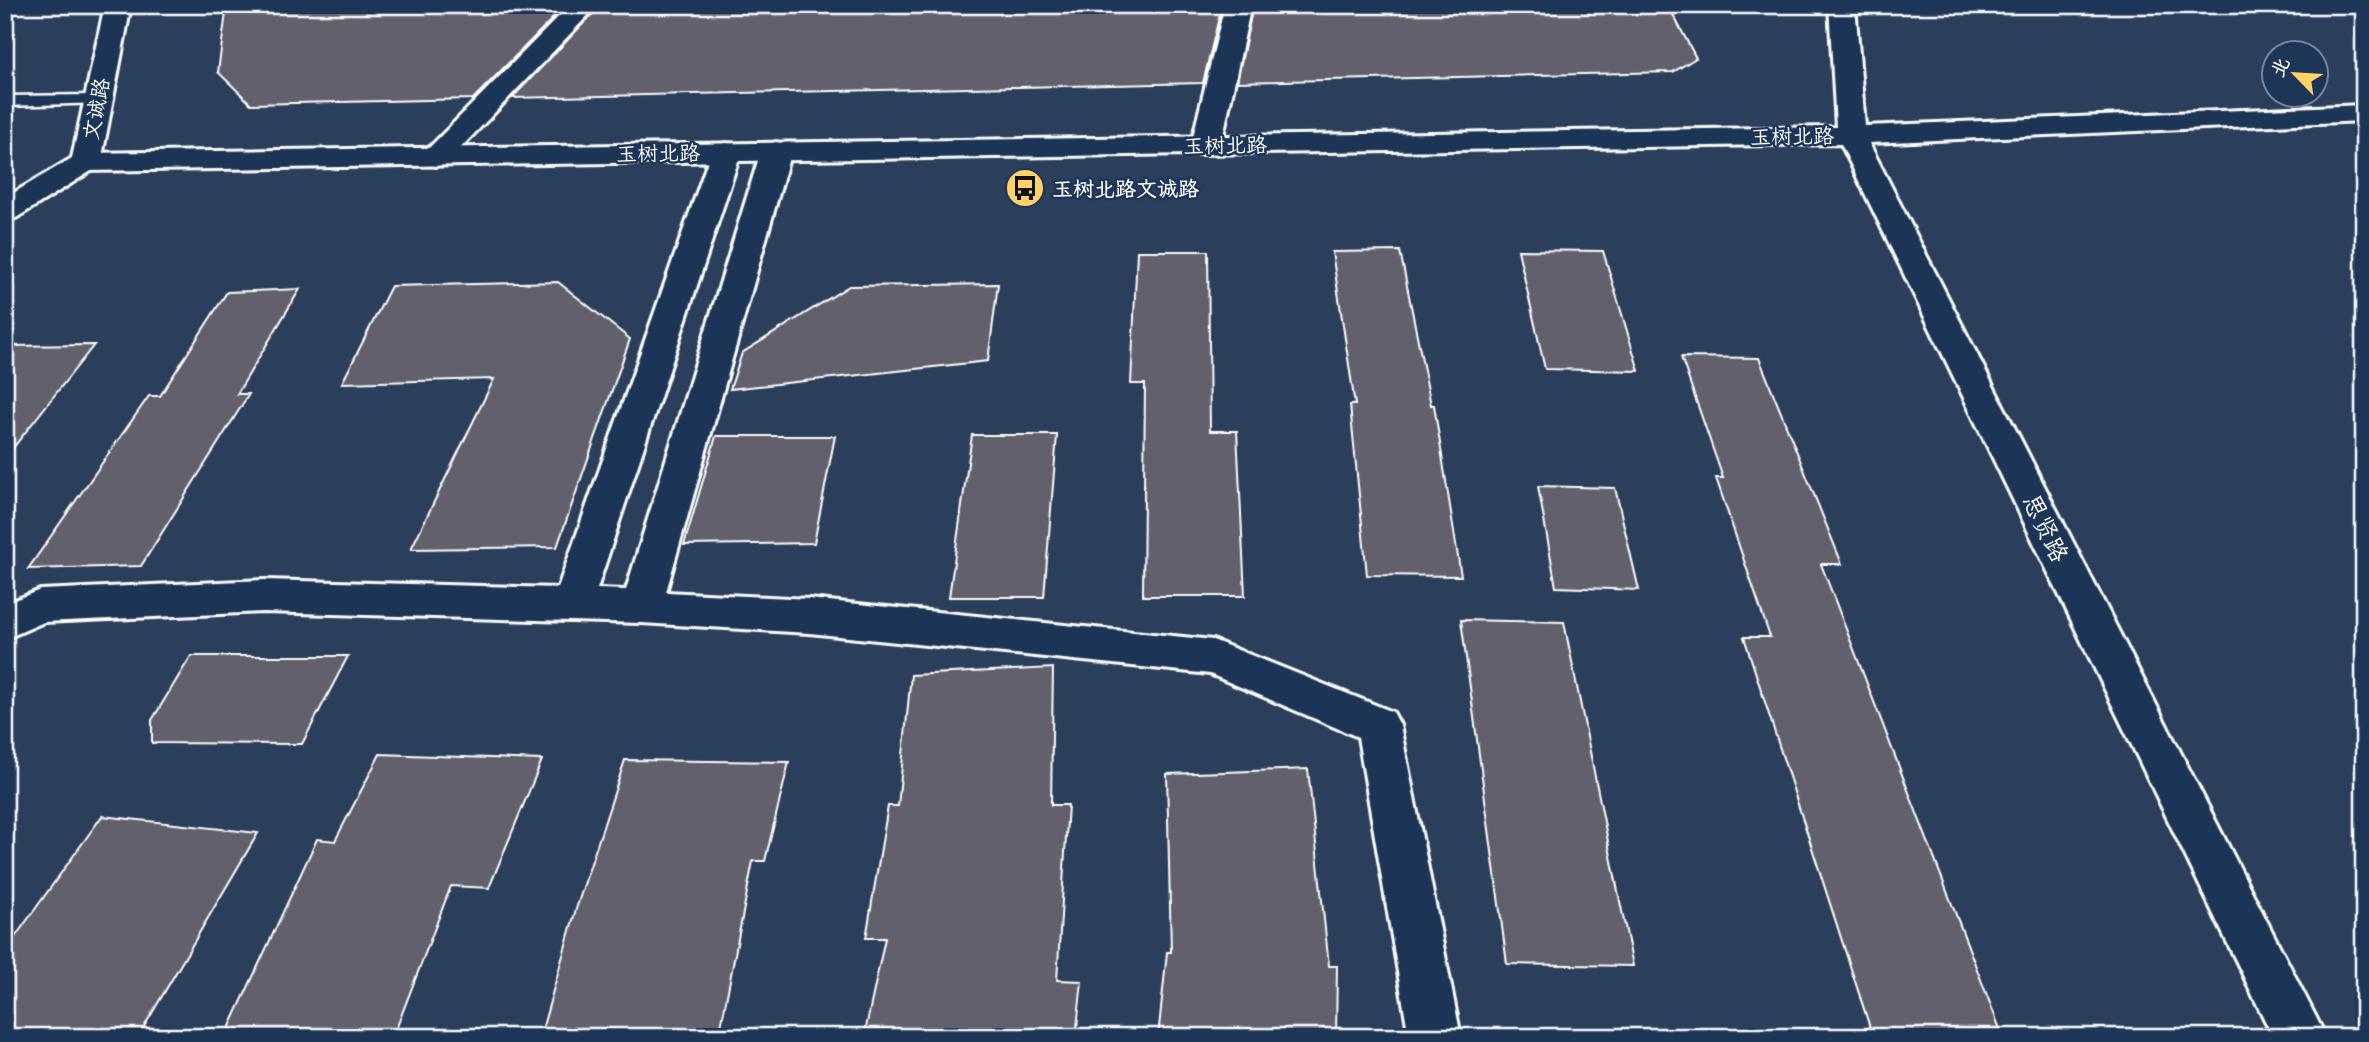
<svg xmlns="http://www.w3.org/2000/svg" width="2369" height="1042" font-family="Itim,'LXGW WenKai TC',sans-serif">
  <rect width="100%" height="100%" fill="#2b3e5b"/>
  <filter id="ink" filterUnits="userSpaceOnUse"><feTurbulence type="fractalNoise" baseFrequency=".0143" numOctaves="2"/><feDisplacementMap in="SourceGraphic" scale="14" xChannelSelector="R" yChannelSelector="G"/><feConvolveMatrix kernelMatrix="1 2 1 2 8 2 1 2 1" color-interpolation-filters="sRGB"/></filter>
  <g filter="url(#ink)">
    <g fill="#62606c" stroke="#fff" stroke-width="2">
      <path d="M227,5H566L473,99L251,104L218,72Z"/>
      <path d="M601,5H1222L1203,83L512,98Z"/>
      <path d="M1253,5H1668L1696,58L1673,72L1237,82Z"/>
      <path d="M1518,250L1603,251L1639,371L1545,369Z"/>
      <path d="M1137,251H1208L1210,431H1237L1245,596H1143L1145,384H1131Z"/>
      <path d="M1400,251L1431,405H1434L1461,576L1367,575L1350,405H1355L1332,252Z"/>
      <path d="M558,282L630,339L557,547L411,549L494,379L342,383L391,286Z"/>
      <path d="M998,284L988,361L730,389L742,353L849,286Z"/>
      <path d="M300,289L237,394H249L141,566L28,569L149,396H160L227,292Z"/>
      <path d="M94,345L5,458V346Z"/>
      <path d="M1681,357L1759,358L1842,564H1821L2003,1037H1873L1744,637H1770L1716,478H1723Z"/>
      <path d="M972,435H1057L1044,597H949Z"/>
      <path d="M716,436H835L814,543L684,545Z"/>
      <path d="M1538,486L1615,488L1639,590L1556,587Z"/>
      <path d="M1461,620L1564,622L1633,966L1507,964Z"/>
      <path d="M191,656H348L302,744L152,743V720Z"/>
      <path d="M1053,668L1051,805H1068L1057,980L1082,981L1076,1037H864L885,938H866L888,806H898L911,675Z"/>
      <path d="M380,754L542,760L489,888L451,886L393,1037H225L317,839L335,841Z"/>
      <path d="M625,760L789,762L765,861H753L719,1037H540L576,909Z"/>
      <path d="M1308,769L1329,966H1337L1336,1037H1158L1167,952H1171L1167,774Z"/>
      <path d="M102,816L258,833L138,1037H5V951Z"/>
    </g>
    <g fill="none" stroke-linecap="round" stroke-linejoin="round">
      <defs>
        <path id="service" d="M98,95L104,97L106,100L104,103L5,106V96Z"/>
        <g id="minor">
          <path d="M570,5H598L446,163L436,166L426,163L421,157L426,151Z"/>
          <path d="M1225,5H1251L1221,145L1216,151L1206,154L1196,151L1191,145Z"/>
          <path d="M776,142L786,145L791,151L666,592L809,599L1213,640L1393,712L1400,725L1461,1037H1409L1358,737L1210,674L809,633L641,623L264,612L44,622L5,639V604L40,590L264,580L558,588L711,152L716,146L726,143L736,146L741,152L597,589L626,590L761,151L766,145Z"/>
        </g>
        <path id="tertiary" d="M105,5H131L101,162L96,168L16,218L5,220V198L72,158Z"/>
        <path id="secondary" d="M1829,5H1855L1865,126L2364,105V121L1869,143L2326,1037H2273L1841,144L86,171L76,168L71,162L76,156L86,153L1836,127Z"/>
      </defs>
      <use href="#service" stroke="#fff" stroke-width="5"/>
      <use href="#minor" stroke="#fff" stroke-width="6"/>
      <use href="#tertiary" stroke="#fff" stroke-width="6"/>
      <use href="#secondary" stroke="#fff" stroke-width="6"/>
      <use href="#service" fill="#1d3557" fill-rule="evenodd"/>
      <use href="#minor" fill="#1d3557" fill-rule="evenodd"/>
      <use href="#tertiary" fill="#1d3557" fill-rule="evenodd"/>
      <use href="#secondary" fill="#1d3557" fill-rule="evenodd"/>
    </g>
  </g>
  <defs>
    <symbol id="bus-disc" viewBox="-11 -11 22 22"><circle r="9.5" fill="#ffd166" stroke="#1d3557"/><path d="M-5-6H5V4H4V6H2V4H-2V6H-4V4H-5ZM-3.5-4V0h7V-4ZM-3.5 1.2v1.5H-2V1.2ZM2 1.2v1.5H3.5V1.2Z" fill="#111"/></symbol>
  </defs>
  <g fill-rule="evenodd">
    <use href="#bus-disc" x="1003" y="166" width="44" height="44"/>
  </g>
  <g text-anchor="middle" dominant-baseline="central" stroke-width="5" stroke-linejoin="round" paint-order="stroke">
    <g font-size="21" fill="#fff" stroke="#1d3557">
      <text transform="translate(96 109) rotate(-79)">文诚路</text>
      <text transform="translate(1792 136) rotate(-1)">玉树北路</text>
      <text transform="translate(1225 145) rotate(-1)">玉树北路</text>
      <text transform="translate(658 153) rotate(-1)">玉树北路</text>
    </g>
    <g font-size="21" font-weight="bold" fill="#fff" stroke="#1d3557" text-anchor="start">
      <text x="1052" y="188">玉树北路文诚路</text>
    </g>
    <g font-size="24" fill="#fff" stroke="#1d3557">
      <text transform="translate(2046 528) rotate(64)">思贤路</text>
    </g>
  </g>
  <rect width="2369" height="1042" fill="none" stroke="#1d3557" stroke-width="28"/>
  <rect x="14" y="14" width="2341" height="1014" fill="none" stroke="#fff" stroke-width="2.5" filter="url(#ink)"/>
  <g transform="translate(2295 74) rotate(295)"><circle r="33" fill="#1d3557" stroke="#77869a" stroke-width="2"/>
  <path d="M0-5L12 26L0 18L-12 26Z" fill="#ffd166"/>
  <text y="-10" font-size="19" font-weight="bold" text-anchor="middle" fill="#ffffff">北</text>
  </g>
</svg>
